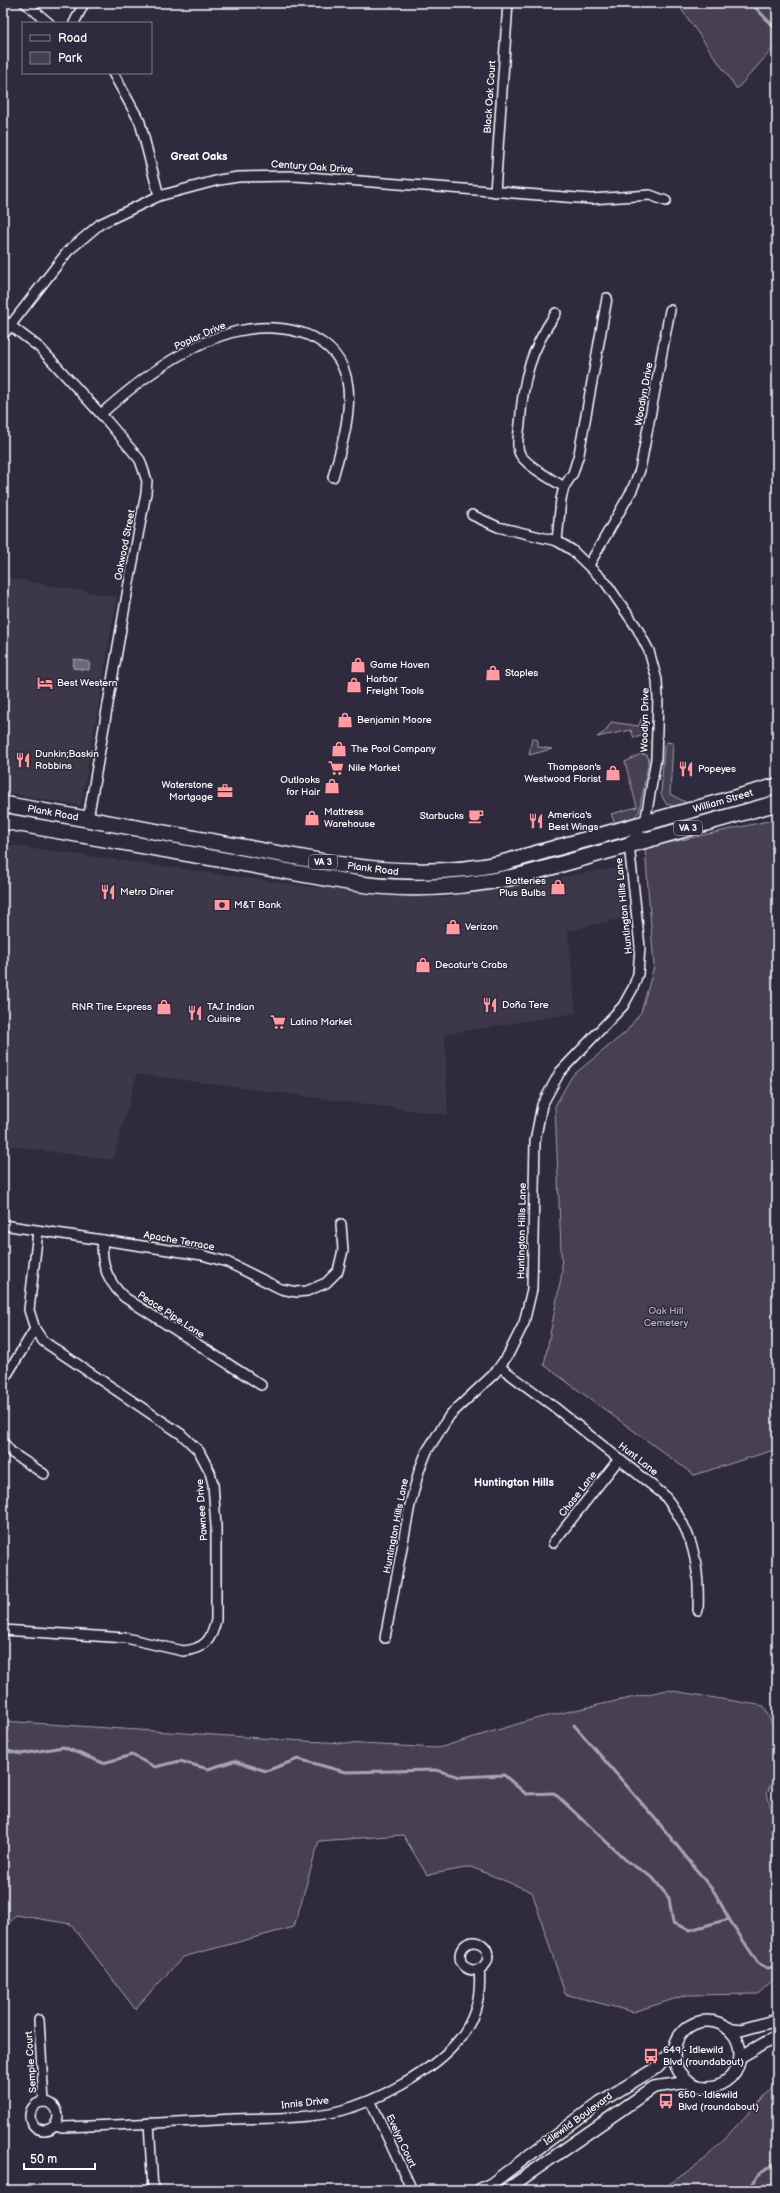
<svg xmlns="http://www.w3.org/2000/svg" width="780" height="2193" font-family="'Balsamiq Sans',sans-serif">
  <rect width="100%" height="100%" fill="#2f2a3d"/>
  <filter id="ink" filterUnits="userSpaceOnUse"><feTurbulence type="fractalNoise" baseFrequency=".025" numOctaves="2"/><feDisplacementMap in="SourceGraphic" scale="8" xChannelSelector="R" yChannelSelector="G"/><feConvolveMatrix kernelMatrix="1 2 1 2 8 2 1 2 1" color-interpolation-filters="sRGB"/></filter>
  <g filter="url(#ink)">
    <g fill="#3c3749">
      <path d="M3,577L117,597L81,806L3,792Z"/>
      <path d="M3,844L319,888L443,898L620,867L627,917L568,931L576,1013L445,1034L448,1115L137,1074L113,1160L3,1145Z"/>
    </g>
    <g fill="#464152" stroke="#a2a0a8">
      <path d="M677,3H777V44L737,89Z"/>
      <path d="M641,719L647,721L645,735L634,738L631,730L597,737L606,731L611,722L639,726Z"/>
      <path d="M532,738L538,740V747L552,749L529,755Z"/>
      <path d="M667,742L673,743L670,794L689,804L676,807L666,804L661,794L664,746Z"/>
      <path d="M641,754L647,755L649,760L639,812L634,817L615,823L611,814L637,807L625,762Z"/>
      <path d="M777,819V1449L694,1475L544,1365L562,1273L555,1106L572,1076L626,1032L641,1012L654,967L645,848Z"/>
      <path d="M667,1690L764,1706L777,1736V1770L767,1793L777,1832V1976L758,1994L687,1995L633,2012L565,1994L532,1892L471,1867L427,1875L403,1835L319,1841L294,1927L183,1957L135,2009L71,1924L16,1915L3,1931V1721L305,1741L438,1748L534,1719Z"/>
      <path d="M777,2083V2190H661L705,2159Z"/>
    </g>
    <path fill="#6d6a77" stroke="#a7a6ad" d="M74,659L90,662L89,670L73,668Z"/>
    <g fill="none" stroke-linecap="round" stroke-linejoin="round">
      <g stroke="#a7a6ad" stroke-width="3">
        <path d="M751,3L777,30"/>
        <path d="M574,1725L658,1822L715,1893L729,1919"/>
        <path d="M3,1750L21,1754L63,1747L103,1763L132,1755L155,1767L180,1761L208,1769L234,1761L266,1771L298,1759L345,1772L436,1770L460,1777L504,1775L526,1794L554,1793L628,1862L653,1878L669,1898L673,1923L690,1930L729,1919L758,1963L767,1968L777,1967"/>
        <path d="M749,2190L758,2175L777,2162"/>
      </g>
      <defs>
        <g id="minor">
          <path d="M25,3L49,23"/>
          <path d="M74,23L84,3"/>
          <path d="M113,73L140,122L159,196"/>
          <path d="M495,192L508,3"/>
          <path d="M556,313C530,351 523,379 520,424C519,433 516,444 519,452C523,464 553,480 564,487"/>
          <path d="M3,320L40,348L108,422L140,460L147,481L146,493L129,583L88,819"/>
          <path d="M3,335L68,251L100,224L159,196L219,180L238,177L295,176L591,199L650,195L666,201"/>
          <path d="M101,414C138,381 189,342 238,331C283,321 342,333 348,387C351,417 341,449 333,477"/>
          <path d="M557,541L561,499L564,487L573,473L579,454L607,298"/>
          <path d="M589,565L632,490L640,470L670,310"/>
          <path d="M3,1225L202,1255L227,1262L281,1289L297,1292L307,1291L326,1283L338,1271L343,1250L341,1224"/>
          <path d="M103,1240C100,1263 107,1281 124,1297L261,1385"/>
          <path d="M500,1367L553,1406L664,1495C693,1531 700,1564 698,1610"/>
          <path d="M3,1381L35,1329"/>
          <path d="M3,1442L12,1453L44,1474"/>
          <path d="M553,1543L619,1459"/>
          <path d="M3,1630L126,1638L183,1651C205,1649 212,1639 216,1620V1526L213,1484L210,1472L199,1451L181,1434L43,1341L35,1329L29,1310L38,1231"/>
          <path d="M385,1638L410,1505L419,1471L427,1451L450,1415L495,1373L508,1355L524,1323L532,1289L535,1141L542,1105L560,1072L623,1006L633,988L638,974L640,947L629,844L645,823L656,759L658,698L657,680L649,651L637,628L606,583L572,550L557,541L498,527L472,515"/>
          <circle cx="474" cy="1956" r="14"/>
          <path d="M39,2020L44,2102"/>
          <circle cx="44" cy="2116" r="14"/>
          <path d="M371,2102L412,2190"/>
          <path d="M149,2123L153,2190"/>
          <path d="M55,2125L62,2127C119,2125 177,2122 234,2119C268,2118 305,2119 339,2111C363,2105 382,2096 403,2084C448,2058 485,2026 479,1969"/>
        </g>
        <g id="tertiary">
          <circle cx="707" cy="2054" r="33"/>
          <path d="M727,2028L741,2030L777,2020"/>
          <path d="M740,2057L777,2036"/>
          <path d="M479,2190L491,2184L600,2102L656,2068L675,2047"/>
          <path d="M506,2190L654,2087L689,2082"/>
        </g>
        <g id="trunk">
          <path d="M3,804L336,864C392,873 446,875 502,863L777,786"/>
          <path d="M3,821L353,883C411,892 465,888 523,875L777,803"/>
        </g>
      </defs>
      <use href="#minor" stroke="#fff" stroke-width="12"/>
      <use href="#tertiary" stroke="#fff" stroke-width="14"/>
      <use href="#trunk" stroke="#fff" stroke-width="18"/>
      <use href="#minor" stroke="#2f2a3d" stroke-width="9"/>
      <use href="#tertiary" stroke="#2f2a3d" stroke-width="11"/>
      <use href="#trunk" stroke="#2f2a3d" stroke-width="15"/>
    </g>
  </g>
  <defs>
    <symbol id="shop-bare" viewBox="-9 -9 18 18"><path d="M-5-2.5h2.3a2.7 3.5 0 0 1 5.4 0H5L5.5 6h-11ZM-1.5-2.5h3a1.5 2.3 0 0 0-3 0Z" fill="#ff9aa2" stroke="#2f2a3d" stroke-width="2.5" paint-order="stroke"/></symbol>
    <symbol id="hotel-bare" viewBox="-9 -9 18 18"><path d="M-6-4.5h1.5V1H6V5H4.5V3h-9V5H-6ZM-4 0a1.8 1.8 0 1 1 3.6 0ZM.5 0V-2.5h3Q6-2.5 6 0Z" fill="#ff9aa2" stroke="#2f2a3d" stroke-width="2.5" paint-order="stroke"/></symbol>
    <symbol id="restaurant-bare" viewBox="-9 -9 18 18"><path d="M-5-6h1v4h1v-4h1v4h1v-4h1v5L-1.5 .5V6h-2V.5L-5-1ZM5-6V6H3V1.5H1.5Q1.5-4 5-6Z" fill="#ff9aa2" stroke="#2f2a3d" stroke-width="2.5" paint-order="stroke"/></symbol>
    <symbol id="supermarket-bare" viewBox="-9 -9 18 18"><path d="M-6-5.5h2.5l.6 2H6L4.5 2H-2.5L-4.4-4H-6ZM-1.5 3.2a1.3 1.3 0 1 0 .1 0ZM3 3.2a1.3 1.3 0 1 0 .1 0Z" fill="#ff9aa2" stroke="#2f2a3d" stroke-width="2.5" paint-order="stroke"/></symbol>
    <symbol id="office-bare" viewBox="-9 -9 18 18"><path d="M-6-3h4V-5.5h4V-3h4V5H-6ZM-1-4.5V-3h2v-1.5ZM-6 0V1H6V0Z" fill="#ff9aa2" stroke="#2f2a3d" stroke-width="2.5" paint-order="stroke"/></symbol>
    <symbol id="cafe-bare" viewBox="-9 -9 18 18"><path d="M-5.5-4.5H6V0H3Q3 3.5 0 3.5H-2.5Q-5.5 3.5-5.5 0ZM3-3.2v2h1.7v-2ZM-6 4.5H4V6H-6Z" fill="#ff9aa2" stroke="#2f2a3d" stroke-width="2.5" paint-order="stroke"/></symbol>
    <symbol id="bank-bare" viewBox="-9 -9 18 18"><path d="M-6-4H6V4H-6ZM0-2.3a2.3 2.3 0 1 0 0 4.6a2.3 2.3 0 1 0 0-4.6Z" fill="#ff9aa2" stroke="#2f2a3d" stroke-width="2.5" paint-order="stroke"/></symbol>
    <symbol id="bus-bare" viewBox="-9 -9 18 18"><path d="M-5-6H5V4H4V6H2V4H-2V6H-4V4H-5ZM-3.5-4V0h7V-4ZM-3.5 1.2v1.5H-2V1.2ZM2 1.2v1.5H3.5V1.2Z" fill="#ff9aa2" stroke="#2f2a3d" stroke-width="2.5" paint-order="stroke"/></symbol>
  </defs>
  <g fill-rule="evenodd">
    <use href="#shop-bare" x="347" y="654" width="22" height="22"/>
    <use href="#shop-bare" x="482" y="662" width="22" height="22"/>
    <use href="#hotel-bare" x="34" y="672" width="22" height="22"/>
    <use href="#shop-bare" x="343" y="674" width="22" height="22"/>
    <use href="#shop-bare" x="334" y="709" width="22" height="22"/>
    <use href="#shop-bare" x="328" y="738" width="22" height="22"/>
    <use href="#restaurant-bare" x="12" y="749" width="22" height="22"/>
    <use href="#supermarket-bare" x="325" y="757" width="22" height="22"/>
    <use href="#restaurant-bare" x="675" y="758" width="22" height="22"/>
    <use href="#shop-bare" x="602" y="762" width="22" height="22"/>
    <use href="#shop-bare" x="321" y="775" width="22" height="22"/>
    <use href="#office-bare" x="214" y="780" width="22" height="22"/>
    <use href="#cafe-bare" x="465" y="805" width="22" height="22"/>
    <use href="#shop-bare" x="301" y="807" width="22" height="22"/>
    <use href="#restaurant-bare" x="525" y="810" width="22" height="22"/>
    <use href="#shop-bare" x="547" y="876" width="22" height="22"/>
    <use href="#restaurant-bare" x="97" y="881" width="22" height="22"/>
    <use href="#bank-bare" x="211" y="894" width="22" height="22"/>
    <use href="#shop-bare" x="442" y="916" width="22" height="22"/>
    <use href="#shop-bare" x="412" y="954" width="22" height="22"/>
    <use href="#restaurant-bare" x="479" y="994" width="22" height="22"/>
    <use href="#shop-bare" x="153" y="996" width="22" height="22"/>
    <use href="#restaurant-bare" x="184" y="1002" width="22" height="22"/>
    <use href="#supermarket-bare" x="267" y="1011" width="22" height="22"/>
    <use href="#bus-bare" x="640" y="2045" width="22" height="22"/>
    <use href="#bus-bare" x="655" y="2090" width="22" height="22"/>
  </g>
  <g text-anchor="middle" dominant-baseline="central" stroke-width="3" stroke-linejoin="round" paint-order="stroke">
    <g fill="#2f2a3d" stroke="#c1bfc5" stroke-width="1">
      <rect x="674" y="821" width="28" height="14" rx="3"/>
      <rect x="309" y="855" width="28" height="14" rx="3"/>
    </g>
    <g font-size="9" font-weight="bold" fill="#fff">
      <text x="688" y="828">VA 3</text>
      <text x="323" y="862">VA 3</text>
    </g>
    <g font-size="10" fill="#fff" stroke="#2f2a3d">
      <text transform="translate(490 97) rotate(-86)">Black Oak Court</text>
      <text transform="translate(312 167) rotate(4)">Century Oak Drive</text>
      <text transform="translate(200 336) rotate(-24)">Poplar Drive</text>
      <text transform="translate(644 394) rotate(-80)">Woodlyn Drive</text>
      <text transform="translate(125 545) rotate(-79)">Oakwood Street</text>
      <text transform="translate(645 720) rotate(-89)">Woodlyn Drive</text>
      <text transform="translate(723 801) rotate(-16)">William Street</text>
      <text transform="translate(53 813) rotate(10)">Plank Road</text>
      <text transform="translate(373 869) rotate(7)">Plank Road</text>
      <text transform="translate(624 906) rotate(-96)">Huntington Hills Lane</text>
      <text transform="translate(522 1231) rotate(-89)">Huntington Hills Lane</text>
      <text transform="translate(179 1241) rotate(10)">Apache Terrace</text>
      <text transform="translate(171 1315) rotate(33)">Peace Pipe Lane</text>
      <text transform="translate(638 1459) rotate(38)">Hunt Lane</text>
      <text transform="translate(578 1494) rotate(-52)">Chase Lane</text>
      <text transform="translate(202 1510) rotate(-94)">Pawnee Drive</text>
      <text transform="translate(396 1526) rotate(-79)">Huntington Hills Lane</text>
      <text transform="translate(31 2062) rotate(-94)">Semple Court</text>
      <text transform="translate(305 2103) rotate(-6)">Innis Drive</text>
      <text transform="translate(578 2119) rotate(-36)">Idlewild Boulevard</text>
      <text transform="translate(401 2141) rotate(65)">Evelyn Court</text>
    </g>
    <g font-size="10" fill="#fff" stroke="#2f2a3d" text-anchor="start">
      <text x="370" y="665">Game Haven</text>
      <text x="505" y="673">Staples</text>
      <text x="366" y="679">Harbor<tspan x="366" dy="12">Freight Tools</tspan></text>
      <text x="57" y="683">Best Western</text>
      <text x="357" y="720">Benjamin Moore</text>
      <text x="351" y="749">The Pool Company</text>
      <text x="35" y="754">Dunkin;Baskin<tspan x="35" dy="12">Robbins</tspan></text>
      <text x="601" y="767" text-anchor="end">Thompson's<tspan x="601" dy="12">Westwood Florist</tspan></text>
      <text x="348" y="768">Nile Market</text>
      <text x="698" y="769">Popeyes</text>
      <text x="320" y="780" text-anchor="end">Outlooks<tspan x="320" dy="12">for Hair</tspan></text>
      <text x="213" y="785" text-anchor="end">Waterstone<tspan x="213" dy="12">Mortgage</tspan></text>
      <text x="324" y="812">Mattress<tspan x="324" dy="12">Warehouse</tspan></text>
      <text x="548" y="815">America's<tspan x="548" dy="12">Best Wings</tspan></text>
      <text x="464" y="816" text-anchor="end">Starbucks</text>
      <text x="546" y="881" text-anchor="end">Batteries<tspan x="546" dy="12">Plus Bulbs</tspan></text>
      <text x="120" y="892">Metro Diner</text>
      <text x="234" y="905">M&amp;T Bank</text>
      <text x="465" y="927">Verizon</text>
      <text x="435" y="965">Decatur's Crabs</text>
      <text x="502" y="1005">Doña Tere</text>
      <text x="152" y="1007" text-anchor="end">RNR Tire Express</text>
      <text x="207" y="1007">TAJ Indian<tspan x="207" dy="12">Cuisine</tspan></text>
      <text x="290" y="1022">Latino Market</text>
      <text x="663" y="2050">649 - Idlewild<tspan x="663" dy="12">Blvd (roundabout)</tspan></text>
      <text x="678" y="2095">650 - Idlewild<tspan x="678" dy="12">Blvd (roundabout)</tspan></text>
    </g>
    <g font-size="10" fill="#b5b3ba" stroke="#2f2a3d">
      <text x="666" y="1311">Oak Hill<tspan x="666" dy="12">Cemetery</tspan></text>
    </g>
    <g font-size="11" font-weight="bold" fill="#fff" stroke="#2f2a3d">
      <text x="199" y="156">Great Oaks</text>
      <text x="514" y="1482">Huntington Hills</text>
    </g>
  </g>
  <rect width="780" height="2193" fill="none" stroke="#2f2a3d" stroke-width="16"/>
  <rect x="8" y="8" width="764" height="2177" fill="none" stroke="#fff" stroke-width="1.5" filter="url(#ink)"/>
  <rect x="22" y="22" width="130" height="52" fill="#2f2a3d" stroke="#827f8b"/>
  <rect x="30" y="35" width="20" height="6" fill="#2f2a3d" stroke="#827f8b"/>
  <text x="58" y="42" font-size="12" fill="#ffffff">Road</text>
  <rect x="30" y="52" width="20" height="12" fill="#464152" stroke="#827f8b"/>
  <text x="58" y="62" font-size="12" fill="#ffffff">Park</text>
  <path d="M24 2163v6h71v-6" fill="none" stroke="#ffffff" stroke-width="2"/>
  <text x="30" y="2163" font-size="12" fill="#ffffff" stroke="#2f2a3d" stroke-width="3" paint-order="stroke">50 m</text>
</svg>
